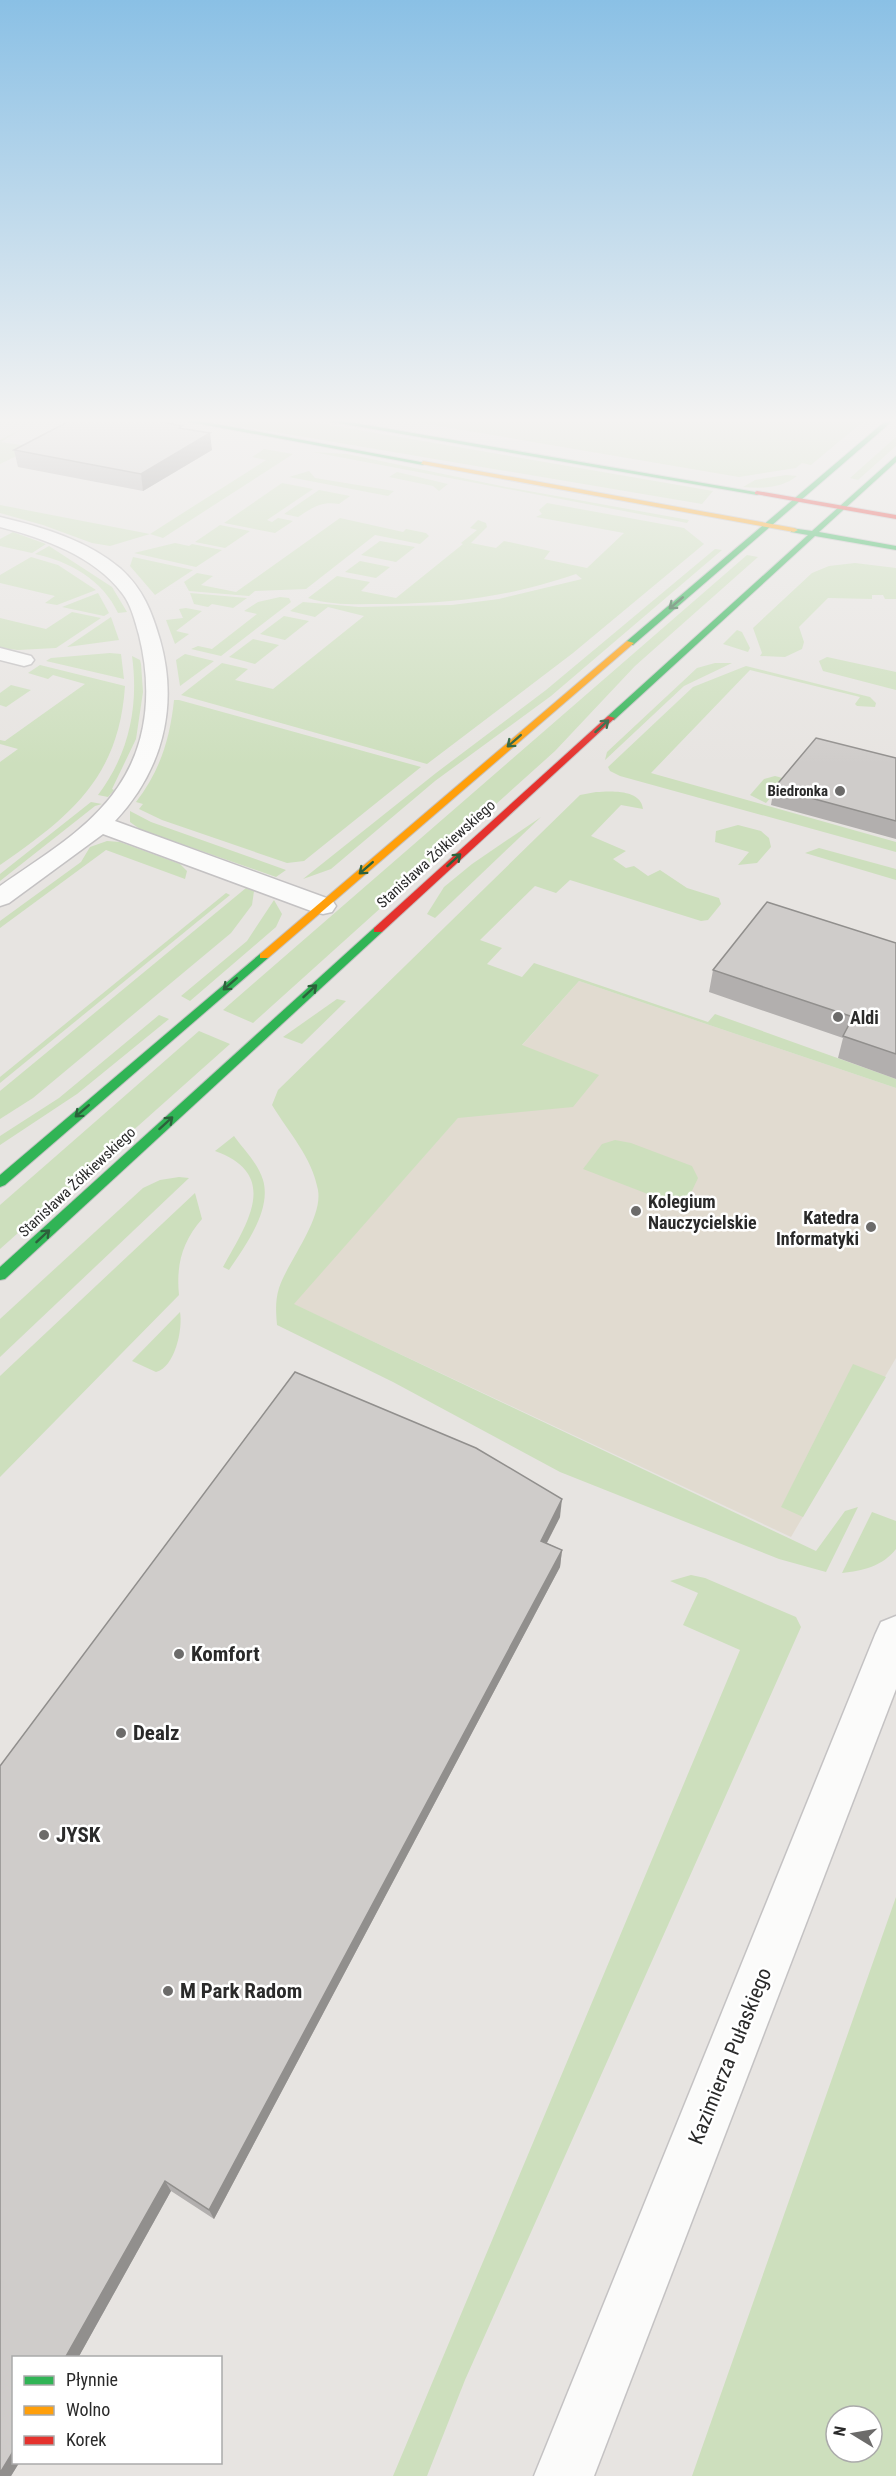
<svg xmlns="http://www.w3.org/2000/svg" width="896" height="2476" font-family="'Roboto Condensed',sans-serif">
  <rect width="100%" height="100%" fill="#e7e4e1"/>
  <path fill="#e1dbd0" d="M579,981L896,1088V1358L791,1537L293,1304Z"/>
  <g fill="#cddfbd" fill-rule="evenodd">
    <path d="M289,418L713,491L702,504L203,420Z"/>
    <path d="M392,418H867L811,465L802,463L796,468L739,477Z"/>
    <path d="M22,429L1,442L27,446L23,453L0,464V440Z"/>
    <path d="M896,437V446L858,480L850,478Z"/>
    <path d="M264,449L293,454L163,538L150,534L110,546L92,543L43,525L0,513V505L150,534L266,460L252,457Z"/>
    <path d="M313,452L347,454L506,487L689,520L687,523Z"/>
    <path d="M309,471L315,478L394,491L388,496L289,477Z"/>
    <path d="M397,472L448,484L439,491L433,486L389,477Z"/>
    <path d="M786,475L797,476C782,488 762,489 743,487L755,480Z"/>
    <path d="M282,483L313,489L267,520L272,522L278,518L293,521L275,533L224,523Z"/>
    <path d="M319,490L350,496L339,504C322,501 313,507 298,517L284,514Z"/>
    <path d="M547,503L684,528L704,544L573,653L427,764L181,695L222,663L248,669L235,680L273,689L364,616L328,607L315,617L290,611L303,602L359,607L452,605L499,599L582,579L576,574C508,597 457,603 386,604C360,604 332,606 308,598L337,576L370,582L361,591L396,598L463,544L461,543L477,530L470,528L478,520L486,523L487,527L471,543L496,548L504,541L550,551L544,559L587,568L624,533L536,517L542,514L539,510Z"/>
    <path d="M340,518L403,532L406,529L426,533L429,536L420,544L375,535L306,589L255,591L249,596L189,591L184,582L197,573L213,576L201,585L236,592Z"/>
    <path d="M220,525L250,531L225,548L195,542Z"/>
    <path d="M13,532L46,544L32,553L0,546V539Z"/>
    <path d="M380,541L415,547L396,562L361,555Z"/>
    <path d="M175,543L189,546L192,544L222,550L196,567L134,553Z"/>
    <path d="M49,546L112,587L127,612L118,613C103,580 69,561 35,554Z"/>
    <path d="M715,549L722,550L551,696L435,781L331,869L303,879L436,773L546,690Z"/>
    <path d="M747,555L758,557L635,666L555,751L253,1023L223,1010Z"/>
    <path d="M31,557L58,565L96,590L57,605L45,603L55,596L0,583V575Z"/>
    <path d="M133,557L193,570L155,595L130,566Z"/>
    <path d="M360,561L390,567L376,578L345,572Z"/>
    <path d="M855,563L896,568V599H885L883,595H872V599L828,598L799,627L804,642L802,649L785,657L760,656L762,653L753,628L812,573L829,566Z"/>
    <path d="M98,593L109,613L104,616L62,607Z"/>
    <path d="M190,593L247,598L233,608L212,604L208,607L194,604Z"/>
    <path d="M280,597L289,598L291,602L221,656L191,649L198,646L212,649L257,614L244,611L258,602Z"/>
    <path d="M186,608L202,611L176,631L189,634L175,644L166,620L183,618L179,609Z"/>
    <path d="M72,612L101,618L56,648L18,650L0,648V618L46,629Z"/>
    <path d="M284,616L309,621L285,640L260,634Z"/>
    <path d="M111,617L119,640L67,647Z"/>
    <path d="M737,630L742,632L750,648L748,652L723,644Z"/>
    <path d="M253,639L279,645L255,664L229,657Z"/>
    <path d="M110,653L121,654L124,679L46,661L51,658Z"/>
    <path d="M185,654L214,661L180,686L176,660Z"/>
    <path d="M132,656L140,660L141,664L143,692L136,739L112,789L114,790L108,797L98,795C129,754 139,706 132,656Z"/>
    <path d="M827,657L896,672V690L823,671L819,661Z"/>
    <path d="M715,663H732L684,686L605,760L607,752L697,668Z"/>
    <path d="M40,665L125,686C119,777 71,816 0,865V762L18,749L0,744V740L5,741L85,684L53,675L48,679L28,673Z"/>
    <path d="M746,666L870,697L876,703L875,707L857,706L855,704L860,697L750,670L651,773L896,842V852L620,776L610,771L608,767L693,687Z"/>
    <path d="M11,685L31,690L6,707L0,705V693Z"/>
    <path d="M174,700H179L421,767L304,861L287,863L162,820L139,809L143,804L136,802C160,771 170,739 174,700Z"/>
    <path d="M775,776L786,779L766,803L750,795L764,779Z"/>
    <path d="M596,792C611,791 641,789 643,809L621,805L591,836L626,851L613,859L626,868L634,866L648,876L660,870L687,888L719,898L721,904L708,920L701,921L570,880L556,893L535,886L480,940L502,948L487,964L522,977L534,963L708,1022L715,1014L896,1079V1088L579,981L522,1045L599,1075L573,1107L458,1118L294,1304L816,1551L845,1511L858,1507L826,1572L779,1559L560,1472L393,1382L277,1325C276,1312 275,1301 279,1288C288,1261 323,1219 318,1190C312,1157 289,1133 272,1105L278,1090L580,795Z"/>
    <path d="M91,802L102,804L95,806L0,881V874Z"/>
    <path d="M130,811L151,822L286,870L276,877L141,830L130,822Z"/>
    <path d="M541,817L435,918L427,914L444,887L472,864Z"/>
    <path d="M738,825L761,831L769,838L771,847L757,863L738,865L749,852L715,842L716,831Z"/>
    <path d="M107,841L120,842L180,864L187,871L185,879L106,850L0,928V921L81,862L90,847Z"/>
    <path d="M819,848L896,869V880L805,853Z"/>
    <path d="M246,888L254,891L252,905L231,933L33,1098L0,1119V1091Z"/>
    <path d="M226,893L230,895L0,1083V1077Z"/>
    <path d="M274,900L282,914L276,927L190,1001L181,996L247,941Z"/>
    <path d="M337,999L346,1001L302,1044L283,1037Z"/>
    <path d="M159,1015L169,1019L77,1094L0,1145V1136L59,1098Z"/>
    <path d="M199,1031L230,1044L0,1249V1205Z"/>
    <path d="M234,1136C244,1150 258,1163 263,1180C272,1210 245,1246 229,1270L223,1267C246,1225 282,1175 215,1151Z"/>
    <path d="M615,1140L631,1143L692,1166L698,1178L684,1208L583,1169L602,1144Z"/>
    <path d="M179,1177L189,1178L0,1357V1319L143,1188L160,1180Z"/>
    <path d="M195,1193L202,1219C182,1242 176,1265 179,1295L0,1477V1376Z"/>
    <path d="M180,1312C183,1329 175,1367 156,1372L132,1361Z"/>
    <path d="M853,1364L886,1377L803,1517L781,1507Z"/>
    <path d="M872,1512L896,1521V1549C883,1566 862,1571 842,1573Z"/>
    <path d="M691,1575L705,1578L796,1617L801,1627L465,2380L427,2476H393L740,1650L683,1625L698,1593L670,1581Z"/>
    <path d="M896,1897V2476H692ZM836,2416H872V2452H836Z"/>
  </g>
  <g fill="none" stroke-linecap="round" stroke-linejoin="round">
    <defs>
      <g id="street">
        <path d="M0,517C42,527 87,540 121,569C143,589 152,612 160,640C179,707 162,771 115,821L332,900L336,906L332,912L323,914L314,912L103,834L9,903L0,906V886C41,857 89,830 118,787C149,742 152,687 139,635C135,621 131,604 122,593C94,556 43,538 0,527Z"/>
        <path d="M0,648L31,656L34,660L31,664L24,666L0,660Z"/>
        <path d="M896,1616V1689L594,2476H534L875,1635L881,1622Z"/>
      </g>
      <g id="fast">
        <path d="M168,418H184L426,463L423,465Z"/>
        <path d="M309,418H326L761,493L757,495Z"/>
        <path d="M889,418H896L633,645H627V641Z"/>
        <path d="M896,456V462L819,532L896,546V550L815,536L614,720H608V716L808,535L791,532V528L812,531Z"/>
        <path d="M378,927L382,928V932L5,1279L0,1280V1267L374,928Z"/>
        <path d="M264,953L268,954V958L5,1185L0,1187V1175L260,954Z"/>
      </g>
      <g id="slow">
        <path d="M423,461L794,528L798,530L794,532L421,464Z"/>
        <path d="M627,641L634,643L268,958H260V954Z"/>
      </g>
      <g id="jam">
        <path d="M757,491L896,515V519L755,494V492Z"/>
        <path d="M608,716L615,718L382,932H374V928Z"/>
      </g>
    </defs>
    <use href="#street" stroke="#c4c2c3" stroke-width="3"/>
    <use href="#fast" stroke="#c4c2c3" stroke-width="2"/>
    <use href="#slow" stroke="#c4c2c3" stroke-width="2"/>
    <use href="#jam" stroke="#c4c2c3" stroke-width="2"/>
    <use href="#street" fill="#fbfbfa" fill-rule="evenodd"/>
    <use href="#fast" fill="#30b455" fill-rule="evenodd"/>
    <use href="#slow" fill="#ff9f0a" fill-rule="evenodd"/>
    <use href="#jam" fill="#e5322d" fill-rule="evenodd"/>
  </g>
  <g fill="#b2afae">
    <path d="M183,428L212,450L143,491L18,467L14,450Z"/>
    <path d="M896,758V839L771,805L774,788Z"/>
    <path d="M896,943V1079L838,1058L843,1038L709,992L713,970Z"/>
    <path d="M560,1517L547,1543L562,1550L560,1567L214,2219L171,2191L78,2358H14L19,2463L11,2476H0V1766Z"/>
  </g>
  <g fill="#918f8d">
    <path d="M210,433L212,450L143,491L141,474Z"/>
    <path d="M562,1499L560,1517L539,1558L541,1541Z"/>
    <path d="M562,1550L560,1567L214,2219L209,2210Z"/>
    <path d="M165,2181L171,2191L78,2358H65Z"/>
    <path d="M14,2450V2463H19L11,2476H0V2473Z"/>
  </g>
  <g fill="#cfccca" stroke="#918f8d" stroke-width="1.5">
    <path d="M75,418H142L182,426L179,428L210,433L141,474L14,450Z"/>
    <path d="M816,738L896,758V821L774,788Z"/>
    <path d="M767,902L896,943V1054L843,1036L853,1017L713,970Z"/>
    <path d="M295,1372L476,1448L562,1499L541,1541L562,1550L209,2210L165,2181L65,2358H14V2450L0,2473V1766Z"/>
  </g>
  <defs><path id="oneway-shaft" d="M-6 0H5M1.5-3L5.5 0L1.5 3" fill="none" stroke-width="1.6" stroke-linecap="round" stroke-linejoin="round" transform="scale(1.5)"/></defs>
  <g stroke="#2c613b">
    <use href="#oneway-shaft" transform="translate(676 603) rotate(140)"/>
    <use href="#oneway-shaft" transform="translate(602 726) rotate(-42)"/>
    <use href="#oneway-shaft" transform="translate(514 741) rotate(139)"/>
    <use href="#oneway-shaft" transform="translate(454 860) rotate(-42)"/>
    <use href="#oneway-shaft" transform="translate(366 868) rotate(139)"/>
    <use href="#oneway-shaft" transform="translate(230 984) rotate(139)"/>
    <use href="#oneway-shaft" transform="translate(310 991) rotate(-43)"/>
    <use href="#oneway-shaft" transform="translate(82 1111) rotate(139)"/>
    <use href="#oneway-shaft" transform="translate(166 1123) rotate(-42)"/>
    <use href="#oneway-shaft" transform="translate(43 1236) rotate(-43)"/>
  </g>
  <linearGradient id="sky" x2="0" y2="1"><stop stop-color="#8ac0e5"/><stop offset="0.55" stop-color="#f4f3f2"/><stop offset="1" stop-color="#f4f3f2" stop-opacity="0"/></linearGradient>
  <rect width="896" height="765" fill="url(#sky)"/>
  <g fill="#6c6b6a" stroke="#fff" stroke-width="2">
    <circle cx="840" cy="791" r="6"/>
    <circle cx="838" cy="1017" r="6"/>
    <circle cx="636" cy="1211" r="6"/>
    <circle cx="871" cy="1227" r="6"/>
    <circle cx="179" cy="1654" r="6"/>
    <circle cx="121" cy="1733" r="6"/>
    <circle cx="44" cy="1835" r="6"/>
    <circle cx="168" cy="1991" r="6"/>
  </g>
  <g text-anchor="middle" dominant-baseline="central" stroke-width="5" stroke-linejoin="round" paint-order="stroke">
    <g font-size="15" font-weight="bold" fill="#2a2a2a" stroke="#fff" text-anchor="end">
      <text x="828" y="791">Biedronka</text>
    </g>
    <g font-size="15" fill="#2a2a2a" stroke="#fff">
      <text transform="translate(436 854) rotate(-42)">Stanisława Żółkiewskiego</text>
      <text transform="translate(77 1182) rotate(-43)">Stanisława Żółkiewskiego</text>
    </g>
    <g font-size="18" font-weight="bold" fill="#2a2a2a" stroke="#fff" text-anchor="start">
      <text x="850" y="1017">Aldi</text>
      <text x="648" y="1201">Kolegium<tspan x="648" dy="21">Nauczycielskie</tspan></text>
      <text x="859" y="1217" text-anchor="end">Katedra<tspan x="859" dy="21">Informatyki</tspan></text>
    </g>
    <g font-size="21" font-weight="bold" fill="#2a2a2a" stroke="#fff" text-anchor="start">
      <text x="191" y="1654">Komfort</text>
      <text x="133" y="1733">Dealz</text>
      <text x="56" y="1835">JYSK</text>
      <text x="180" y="1991">M Park Radom</text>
    </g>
    <g font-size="21" fill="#2a2a2a" stroke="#fff">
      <text transform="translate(730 2056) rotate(-68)">Kazimierza Pułaskiego</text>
    </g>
  </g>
  <rect x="12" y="2356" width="210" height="108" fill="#ffffff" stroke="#aaaaaa" stroke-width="1.5"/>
  <rect x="24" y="2376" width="30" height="9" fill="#30b455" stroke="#aaaaaa" stroke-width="1.5"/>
  <text x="66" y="2386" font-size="18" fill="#2a2a2a">Płynnie</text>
  <rect x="24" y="2406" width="30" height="9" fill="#ff9f0a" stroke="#aaaaaa" stroke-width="1.5"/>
  <text x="66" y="2416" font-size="18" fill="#2a2a2a">Wolno</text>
  <rect x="24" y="2436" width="30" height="9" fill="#e5322d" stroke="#aaaaaa" stroke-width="1.5"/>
  <text x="66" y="2446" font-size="18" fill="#2a2a2a">Korek</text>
  <g transform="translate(854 2434) rotate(281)"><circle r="28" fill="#ffffff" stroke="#aaaaaa" stroke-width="1.5"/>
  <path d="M0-4.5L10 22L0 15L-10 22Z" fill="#6c6b6a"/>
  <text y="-9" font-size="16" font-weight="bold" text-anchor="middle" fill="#2a2a2a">N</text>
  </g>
</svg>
